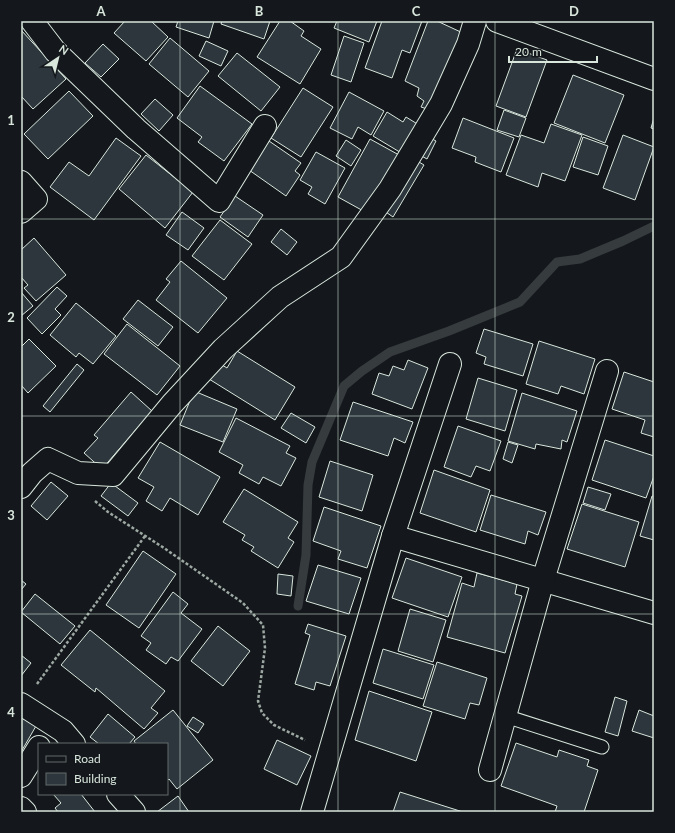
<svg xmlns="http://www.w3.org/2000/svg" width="675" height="833" font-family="Lato,sans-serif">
  <rect width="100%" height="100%" fill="#14181c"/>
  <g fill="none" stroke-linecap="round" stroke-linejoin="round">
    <path stroke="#363b3e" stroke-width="9" d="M298,606L306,555L308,485L312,462L344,386L362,371L390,352L449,331L520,302L557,262L580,259L623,241L654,226"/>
  </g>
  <g fill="#2c363c" stroke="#d8e6dc">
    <path d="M125,21H151L168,37L146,61L114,33Z"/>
    <path d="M178,21H214L209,38L176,27Z"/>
    <path d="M222,21H270L264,39L221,24Z"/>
    <path d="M280,21H290L304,31L301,36L321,49L300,84L257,57Z"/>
    <path d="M337,21H377L369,42L334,28Z"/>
    <path d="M382,21H422L410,53L402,50L392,78L365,68Z"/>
    <path d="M428,21H437L465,34L430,110L421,107L424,101L417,96L419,88L405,81Z"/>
    <path d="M21,30L66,79L33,109L21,96Z"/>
    <path d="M344,36L364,43L351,82L331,75Z"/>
    <path d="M170,38L209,71L188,97L149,64Z"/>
    <path d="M206,41L228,51L221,66L199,56Z"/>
    <path d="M103,44L119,59L101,77L85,63Z"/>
    <path d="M517,49L547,60L526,117L496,106Z"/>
    <path d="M237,53L280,87L261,111L218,76Z"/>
    <path d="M573,75L624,95L605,143L554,123Z"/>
    <path d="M200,86L252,124L224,161L198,142L202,137L177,118Z"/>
    <path d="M303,88L333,107L301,157L271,138Z"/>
    <path d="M69,91L93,116L48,159L24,134Z"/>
    <path d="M349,92L384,111L371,135L358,127L352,139L330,128Z"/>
    <path d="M155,99L173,115L159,131L141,114Z"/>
    <path d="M504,110L526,118L519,137L497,130Z"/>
    <path d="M387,112L403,122L406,117L419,125L403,154L373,136Z"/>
    <path d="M463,118L514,138L501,172L475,162L476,157L452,148Z"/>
    <path d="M654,118V129L651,128Z"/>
    <path d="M551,124L582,135L565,181L542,173L538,187L506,175L521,135L544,143Z"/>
    <path d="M623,135L654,147L635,200L603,188Z"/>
    <path d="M427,136L436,141L427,159L418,154Z"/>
    <path d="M583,137L608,146L598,175L573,167Z"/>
    <path d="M116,138L141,156L94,220L50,187L69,162L89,176Z"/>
    <path d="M370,139L399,155L367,213L338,197Z"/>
    <path d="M346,140L361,150L351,166L336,156Z"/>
    <path d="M269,141L301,163L295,171L300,175L286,196L249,170Z"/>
    <path d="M316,152L345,168L325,204L308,194L312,187L300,180Z"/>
    <path d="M146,155L193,192L165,228L119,189Z"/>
    <path d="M414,159L424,165L393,217L383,210Z"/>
    <path d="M235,196L263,215L248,237L220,217Z"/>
    <path d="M182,212L204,228L188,250L166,235Z"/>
    <path d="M220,220L252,244L224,280L192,256Z"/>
    <path d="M281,229L297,242L287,255L271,242Z"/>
    <path d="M34,238L66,275L36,301L24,288L28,285L21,277V250Z"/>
    <path d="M181,261L227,298L198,333L156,300L170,282L166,279Z"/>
    <path d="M57,287L67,296L55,309L61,315L42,334L27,318Z"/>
    <path d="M21,292L33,306L21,316Z"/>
    <path d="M138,300L173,327L158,346L123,319Z"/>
    <path d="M76,303L116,336L93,364L79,353L76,357L50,335Z"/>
    <path d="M127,324L180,366L157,395L104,354Z"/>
    <path d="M484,329L533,344L523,376L484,364L486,357L476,353Z"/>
    <path d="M29,339L56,366L28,393L21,385V347Z"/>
    <path d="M539,341L595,359L584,394L561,386L558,394L526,384Z"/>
    <path d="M237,351L295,387L275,420L209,379L219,363L227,368Z"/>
    <path d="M408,360L428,368L412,409L372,394L379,373L389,376L393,366L404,370Z"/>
    <path d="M77,364L84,370L50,412L43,406Z"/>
    <path d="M624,372L654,382V437L641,433L645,420L612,409Z"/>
    <path d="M478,378L517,390L505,431L466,419Z"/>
    <path d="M194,391L237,409L223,442L180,425Z"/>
    <path d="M131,392L152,411L102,469L84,453L98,438L94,435Z"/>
    <path d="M522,393L577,411L567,442L562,440L561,449L536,444L535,449L508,441Z"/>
    <path d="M353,402L413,422L405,443L394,438L388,456L340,440Z"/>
    <path d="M291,413L315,427L306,443L281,428Z"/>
    <path d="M236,418L290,446L286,453L296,458L281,486L263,477L259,484L239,473L243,465L219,452Z"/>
    <path d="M458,426L501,441L490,471L476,466L471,477L444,467Z"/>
    <path d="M605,440L654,456V476L646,498L592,480Z"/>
    <path d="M160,442L220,477L198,515L170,498L162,511L146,501L154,487L138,478Z"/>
    <path d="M508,442L518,445L512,463L503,459Z"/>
    <path d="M330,461L373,475L362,511L319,497Z"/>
    <path d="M434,470L490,490L476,532L420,513Z"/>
    <path d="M51,482L68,496L47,520L31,506Z"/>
    <path d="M111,483L138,503L128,516L101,496Z"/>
    <path d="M588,487L611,494L605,510L583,503Z"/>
    <path d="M244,489L298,522L288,538L294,542L278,568L251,551L254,547L242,540L245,535L223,522Z"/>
    <path d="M491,495L546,512L538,535L528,531L525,544L480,530Z"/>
    <path d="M652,496H654V540L640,536Z"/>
    <path d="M582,504L639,522L625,567L567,549Z"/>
    <path d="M324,507L381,526L367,568L338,559L341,551L313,541Z"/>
    <path d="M143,551L176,574L139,628L106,605Z"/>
    <path d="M406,558L462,577L448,617L392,598Z"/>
    <path d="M318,565L361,578L349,614L306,601Z"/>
    <path d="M477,573L517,584L515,594L522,596L505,653L447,637L462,583L474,587Z"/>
    <path d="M278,574L293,576L291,596L277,594Z"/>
    <path d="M21,580L26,584L21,590Z"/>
    <path d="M173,592L188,604L181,613L202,629L178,661L171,657L166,664L146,650L151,643L141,636Z"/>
    <path d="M35,594L75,626L60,644L21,612Z"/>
    <path d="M410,609L446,620L433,662L398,651Z"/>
    <path d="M308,624L346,636L330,686L316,682L314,690L295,684L310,635L305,633Z"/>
    <path d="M218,626L250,651L223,686L191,661Z"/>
    <path d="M90,630L165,691L151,708L158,713L144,729L96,688L95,692L61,665Z"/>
    <path d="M383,649L434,665L423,699L373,683Z"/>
    <path d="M21,655L31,663L21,676Z"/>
    <path d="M437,662L487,678L479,705L470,703L465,719L423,706Z"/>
    <path d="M369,691L432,712L416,761L355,740Z"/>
    <path d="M615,697L627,701L618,736L605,732Z"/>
    <path d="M173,710L213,760L177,789L169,779L167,781V744H136L134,741Z"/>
    <path d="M639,710L654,716V738L632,731Z"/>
    <path d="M108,714L135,737L129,744H99L90,737Z"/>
    <path d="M193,717L204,724L198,733L187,726Z"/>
    <path d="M21,718L35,723L36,726L21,752Z"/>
    <path d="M277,740L311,756L297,785L264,769Z"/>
    <path d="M516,743L557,757L559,750L589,760L587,766L598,770L584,812H555L557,806L501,786Z"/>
    <path d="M400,792L463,812H393Z"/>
    <path d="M53,794H81L95,812H58L55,808L61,803Z"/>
    <path d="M178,796L189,812H157Z"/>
  </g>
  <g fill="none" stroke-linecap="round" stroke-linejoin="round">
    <defs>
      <path id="lane" d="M505,716L602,747"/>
      <g id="street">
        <path d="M32,21L55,51L136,129L219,201L265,126"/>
        <path d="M497,21L654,79"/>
        <path d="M21,182L36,199L21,212"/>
        <path d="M21,487L32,473L48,459L78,473L113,475L172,404L223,349L280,297L341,257L390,189L441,104L468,44L475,21"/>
        <path d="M393,536L654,613"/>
        <path d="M21,704L63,731L74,744"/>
        <path d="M490,770L543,580L607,371"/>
        <path d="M21,776L39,747"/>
        <path d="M118,794L134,812"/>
        <path d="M21,808L25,812"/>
        <path d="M312,812L393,536L450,364"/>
      </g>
    </defs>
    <use href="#lane" stroke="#d8e6dc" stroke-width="15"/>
    <use href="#street" stroke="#d8e6dc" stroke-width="24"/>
    <g stroke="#9da8a2" stroke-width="2.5" stroke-dasharray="3 2" stroke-linecap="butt">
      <path d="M95,501L108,512L164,548L243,603L263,625L265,648L258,701L262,713L274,725L305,740"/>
      <path d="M37,684L145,536"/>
    </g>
    <use href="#lane" stroke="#14181c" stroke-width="13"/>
    <use href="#street" stroke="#14181c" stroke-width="22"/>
  </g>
  <path fill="none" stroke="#d8e6dc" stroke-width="1" stroke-opacity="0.55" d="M180,21V812M338,21V812M495,21V812M21,219H654M21,416H654M21,614H654"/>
  <rect width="675" height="833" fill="none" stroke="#14181c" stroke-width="44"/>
  <rect x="38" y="743" width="130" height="52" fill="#14181c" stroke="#626a69"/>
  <rect x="46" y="756" width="20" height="6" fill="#14181c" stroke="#626a69"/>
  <text x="74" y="763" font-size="12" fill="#d8e6dc">Road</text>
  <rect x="46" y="773" width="20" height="12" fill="#2c363c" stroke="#626a69"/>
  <text x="74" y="783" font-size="12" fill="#d8e6dc">Building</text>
  <g transform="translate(58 58) rotate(35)" stroke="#14181c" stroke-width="3" paint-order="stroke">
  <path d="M0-3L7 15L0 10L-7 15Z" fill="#d8e6dc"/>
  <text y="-6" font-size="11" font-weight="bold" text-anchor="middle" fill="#d8e6dc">N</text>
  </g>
  <path d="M509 56v6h88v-6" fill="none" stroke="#d8e6dc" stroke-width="2"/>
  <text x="515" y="56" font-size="12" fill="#d8e6dc" stroke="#14181c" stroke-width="3" paint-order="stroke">20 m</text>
  <rect x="22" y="22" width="631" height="789" fill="none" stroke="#d8e6dc" stroke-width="1.5"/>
  <g font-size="13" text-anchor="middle" font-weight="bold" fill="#d8e6dc">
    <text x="101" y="16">A</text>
    <text x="259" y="16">B</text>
    <text x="416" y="16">C</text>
    <text x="574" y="16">D</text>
    <text x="11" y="125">1</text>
    <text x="11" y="322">2</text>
    <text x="11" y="520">3</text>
    <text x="11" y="717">4</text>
  </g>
</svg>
